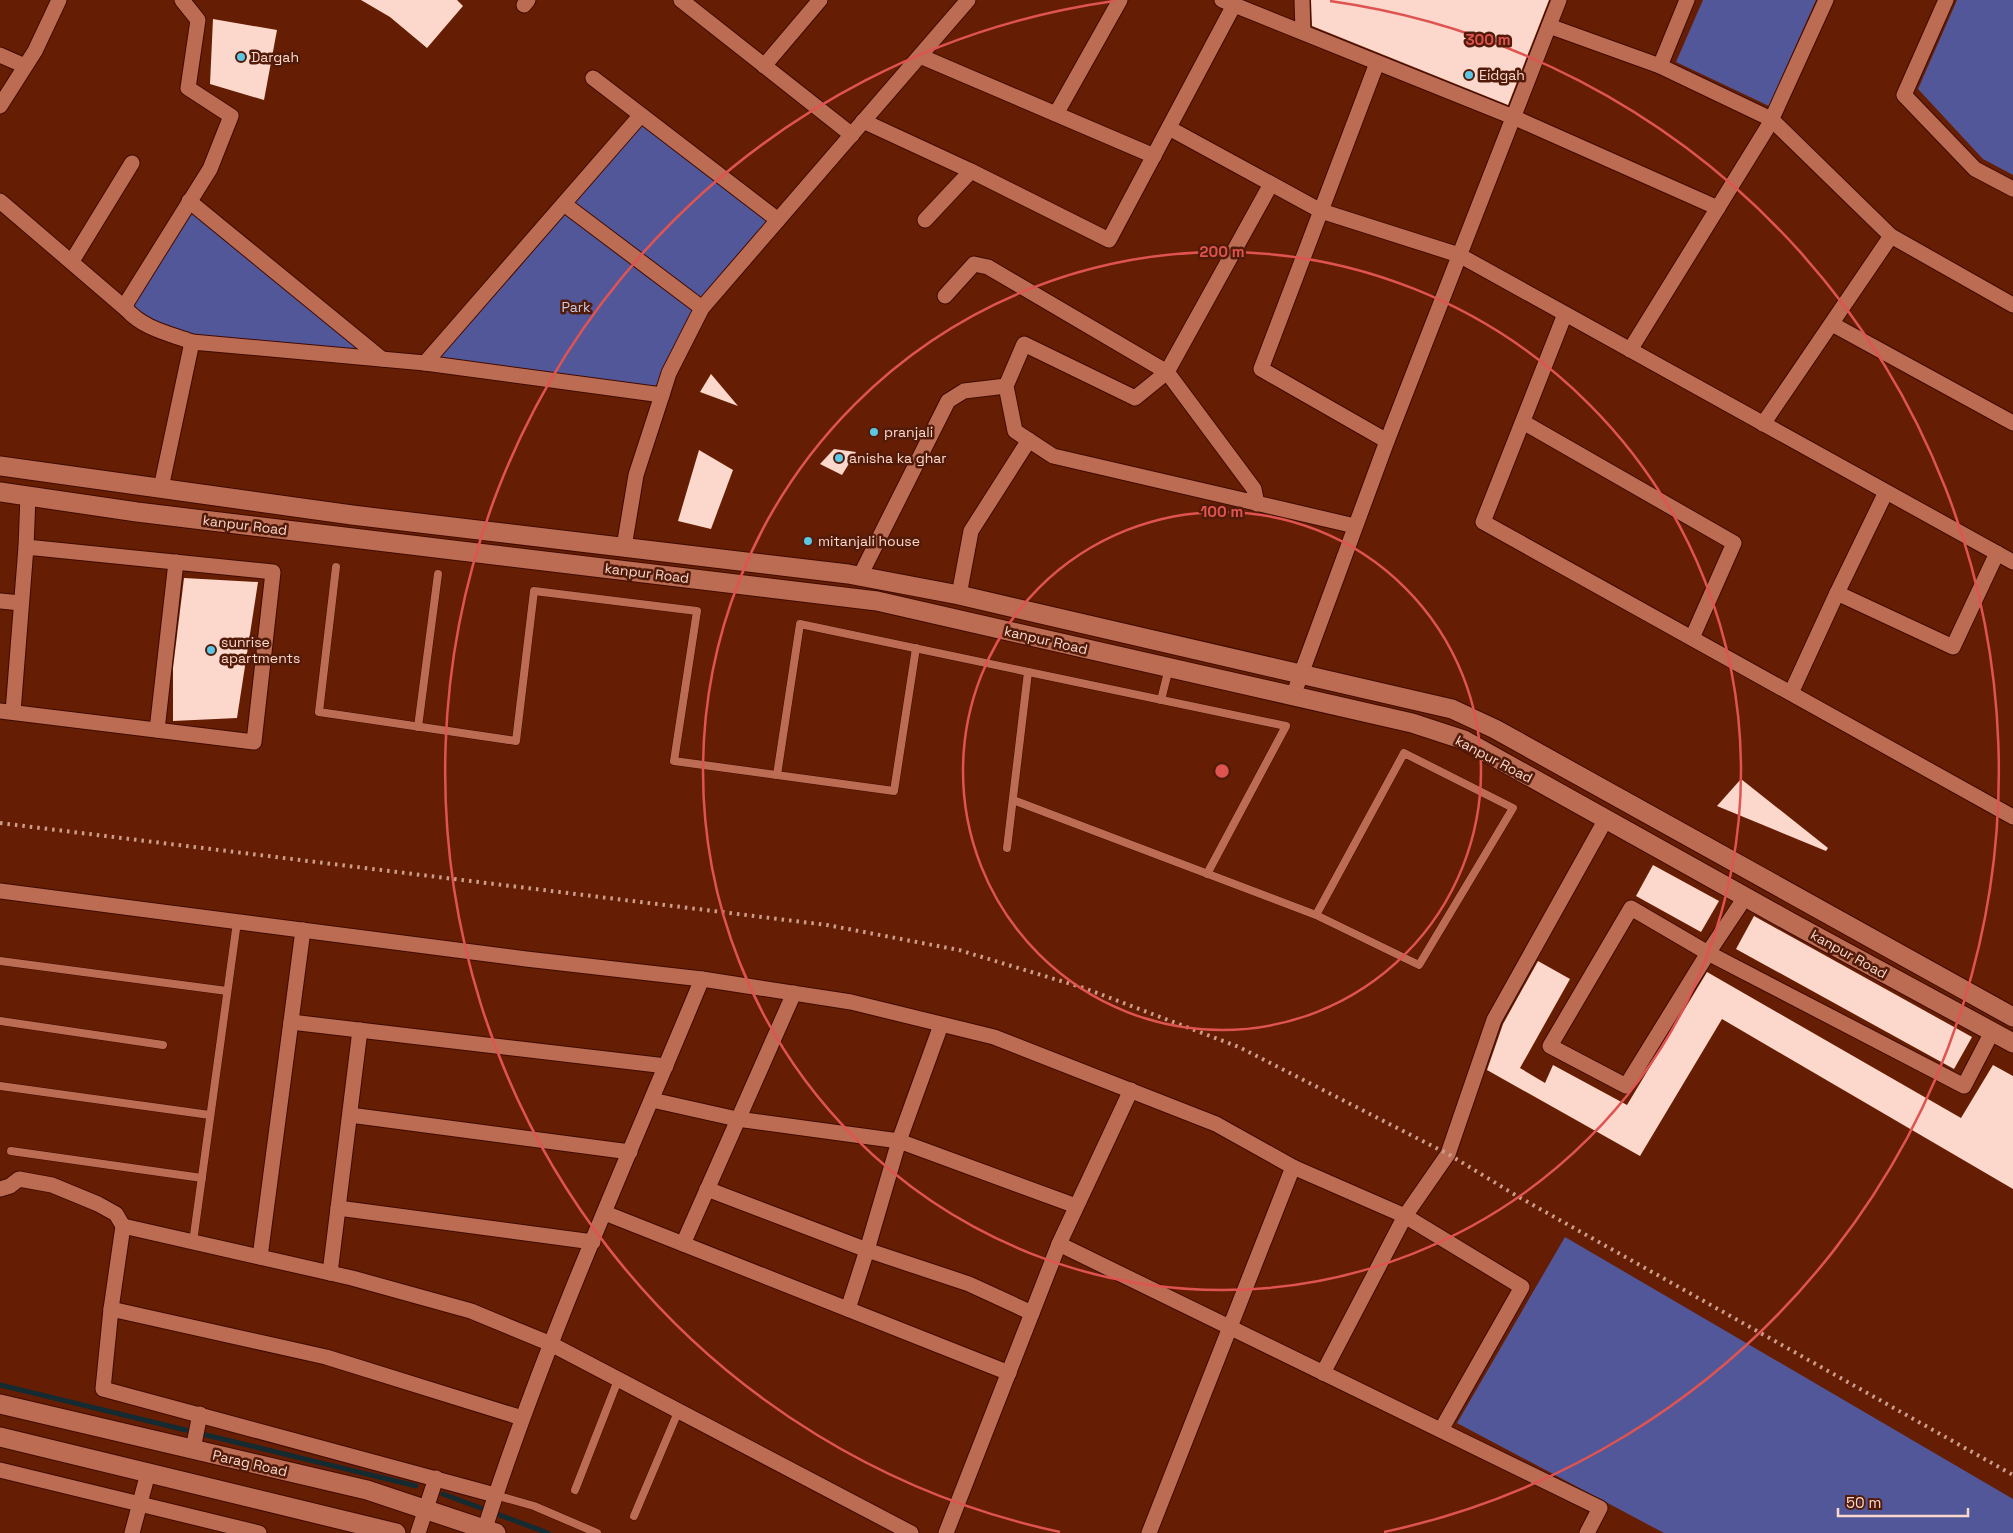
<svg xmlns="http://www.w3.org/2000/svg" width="2013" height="1533" font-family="'Space Grotesk',sans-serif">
  <rect width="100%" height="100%" fill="#651e04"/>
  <g fill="#525799">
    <path d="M1703,0H1816L1769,106L1676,62Z"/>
    <path d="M1957,0H2013V175L1983,159L1918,89Z"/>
    <path d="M641,115L778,220L702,308L662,395L425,363Z"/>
    <path d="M189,201L368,357L192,342L126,309Z"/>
    <path d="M1565,1237L2013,1499V1533H1664L1457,1423Z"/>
  </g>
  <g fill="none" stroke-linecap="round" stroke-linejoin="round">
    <g stroke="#142b32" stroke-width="5">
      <path d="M0,1385L416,1486"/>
      <path d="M443,1494L548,1533"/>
    </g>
  </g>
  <g fill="#fbd7cc">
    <path d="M361,0H457L463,6L427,48L390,17Z"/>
    <path d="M1311,0H1549L1508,105L1312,26Z"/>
    <path d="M213,19L277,30L264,100L210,84Z"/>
    <path d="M711,374L738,406L700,392Z"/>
    <path d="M834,449L856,452L842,475L820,464Z"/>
    <path d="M699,450L733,470L711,529L678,521Z"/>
    <path d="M184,578L258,582L237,718L173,721V668Z"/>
    <path d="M1741,779L1828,848L1826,851L1717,806Z"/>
    <path d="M1653,865L1719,901L1701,932L1636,896Z"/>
    <path d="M1754,916L1972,1037L1954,1069L1736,949Z"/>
    <path d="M1538,961L1570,979L1520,1068L1545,1083L1553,1065L1627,1105L1707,972L1961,1118L1993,1065L2013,1076V1189L1722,1019L1640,1156L1487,1070L1503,1024Z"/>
  </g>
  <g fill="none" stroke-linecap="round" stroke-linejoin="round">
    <defs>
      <g id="service">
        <path d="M336,567L319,712L516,741L534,591L697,611L674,761L894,791L916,648"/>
        <path d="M1161,700L1169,668"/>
        <path d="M418,727L438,574"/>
        <path d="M777,775L800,624L1286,726L1207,874"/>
        <path d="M1013,800L1316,915L1419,965L1513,808L1404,753L1316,915"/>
        <path d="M1007,848L1028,672"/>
        <path d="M0,961L227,991"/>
        <path d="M0,1021L163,1045"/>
        <path d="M0,1086L210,1115"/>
        <path d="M11,1151L202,1178"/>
        <path d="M193,1242L237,922"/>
        <path d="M575,1490L618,1380"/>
        <path d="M495,1495L534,1506L597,1533"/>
        <path d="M634,1516L678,1412"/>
      </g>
      <g id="minor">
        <path d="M182,0L198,20L188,88L231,116L210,169L127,302L126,309C144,329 168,333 192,342"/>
        <path d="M681,0L852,135"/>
        <path d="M1222,0L1513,117L1718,208"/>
        <path d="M1302,0L1303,32"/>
        <path d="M1687,0L1660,66L1771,119L1891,236L2013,305"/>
        <path d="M1946,0L1904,95L1975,169L2013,189"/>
        <path d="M524,5L528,0"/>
        <path d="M1549,26L1660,66"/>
        <path d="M0,55L25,66"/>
        <path d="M920,56L1154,156"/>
        <path d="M1377,63L1261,369L1387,441"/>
        <path d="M764,66L820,0"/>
        <path d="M593,78L778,220"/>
        <path d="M0,106L35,51L59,0"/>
        <path d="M1056,114L1120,0"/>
        <path d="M863,121L971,171L1109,240L1234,5"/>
        <path d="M1169,128L1321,211L1459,255L2013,562"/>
        <path d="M0,201L126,309"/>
        <path d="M189,201L382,359"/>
        <path d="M564,204L702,308"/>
        <path d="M925,220L971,171"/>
        <path d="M72,261L132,163"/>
        <path d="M945,296L974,264L988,267L1167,372L1271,184"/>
        <path d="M1565,314L1483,522L2013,817"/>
        <path d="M1832,324L2013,423"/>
        <path d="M1630,350L1769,125L1826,0"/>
        <path d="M425,363L641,115"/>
        <path d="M1523,422L1734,543L1692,638"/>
        <path d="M1763,424L1891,236"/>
        <path d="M161,488L192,342L425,363L662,395"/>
        <path d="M1886,492L1837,593L1953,647L1997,553"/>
        <path d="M1257,504L1254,489L1167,372L1135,398L1024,344L1006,386L1015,431L1053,456L1355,526"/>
        <path d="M26,547L28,496"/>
        <path d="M624,547L636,475L662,395L669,373L702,308L968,0"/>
        <path d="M860,576L948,401L964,391L1006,386"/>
        <path d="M959,595L971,531L1029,440"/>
        <path d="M0,601L21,603"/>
        <path d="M1791,693L1837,593"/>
        <path d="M1293,696L1387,441L1559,0"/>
        <path d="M0,711L254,742L273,572L26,547L13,712"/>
        <path d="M157,730L176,562"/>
        <path d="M0,891L526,959L702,979L851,1002L994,1037L1216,1124L1293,1167L1405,1216L1522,1287L1441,1430"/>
        <path d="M1746,896L1708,953L1626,1086L1550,1046L1631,908L1708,953L1964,1086L1992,1032"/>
        <path d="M291,1022L666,1066"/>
        <path d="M941,1025L899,1141L1076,1206"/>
        <path d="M652,1100L737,1119L899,1141L867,1250L969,1284L1032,1313"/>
        <path d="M350,1115L630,1152"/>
        <path d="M0,1189L10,1186L19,1179L52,1185L98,1204L116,1214L123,1226L111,1309L103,1389L495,1495"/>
        <path d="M707,1189L867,1250L848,1309"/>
        <path d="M338,1208L593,1242"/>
        <path d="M605,1213L1009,1373"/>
        <path d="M123,1226L352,1278L471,1311L551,1344L911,1533"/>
        <path d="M683,1244L794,993"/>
        <path d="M1059,1244L1600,1508L1587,1533"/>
        <path d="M260,1257L303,930"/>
        <path d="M330,1273L360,1030"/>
        <path d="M111,1309L326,1357L522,1418"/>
        <path d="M1323,1373L1405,1216L1448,1154L1494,1020L1606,819"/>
        <path d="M193,1449L200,1414"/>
        <path d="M0,1470L259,1533"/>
        <path d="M485,1528C545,1341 627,1160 702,979"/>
        <path d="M132,1533L148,1473"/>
        <path d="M418,1533L436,1478"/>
        <path d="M946,1533L1059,1244L1131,1090"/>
        <path d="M1149,1533L1293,1167"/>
      </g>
      <g id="tertiary">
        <path d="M0,466L352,515L848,574L959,595L1452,709L1495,729L2013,1017"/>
        <path d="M0,492L137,512L877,601L1412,723L1464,740L1792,923L2013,1043"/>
        <path d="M0,1404L367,1490L496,1533"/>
        <path d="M0,1437L396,1533"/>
      </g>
    </defs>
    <use href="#service" stroke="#400a00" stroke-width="9"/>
    <use href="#minor" stroke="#400a00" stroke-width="17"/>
    <use href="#tertiary" stroke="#400a00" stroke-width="21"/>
    <use href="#service" stroke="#bb6c53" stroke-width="8"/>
    <use href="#minor" stroke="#bb6c53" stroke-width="15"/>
    <use href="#tertiary" stroke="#bb6c53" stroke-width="19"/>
    <path stroke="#cd9e8e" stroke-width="4" stroke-dasharray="2.5 5" stroke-linecap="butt" d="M0,823L827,925L959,950L1084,988L1239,1047L1448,1154L1517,1196L2013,1475"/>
  </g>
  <g fill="none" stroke="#df5451" stroke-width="2.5">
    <circle cx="1222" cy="771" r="259"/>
    <circle cx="1222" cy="771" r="519"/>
    <path d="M1060 1532A778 778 0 0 1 1114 1M1330 1A778 778 0 0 1 1384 1532"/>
  </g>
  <g fill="#5ac8e5" stroke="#521b09" stroke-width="2">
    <circle cx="241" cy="57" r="5"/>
    <circle cx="1469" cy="75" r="5"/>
    <circle cx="874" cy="432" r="5"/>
    <circle cx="839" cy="458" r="5"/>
    <circle cx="808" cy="541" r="5"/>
    <circle cx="211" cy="650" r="5"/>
  </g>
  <g text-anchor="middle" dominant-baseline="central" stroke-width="5" stroke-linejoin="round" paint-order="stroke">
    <g font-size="14" fill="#fbd7cc" stroke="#521b09" text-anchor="start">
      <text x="251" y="57">Dargah</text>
      <text x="1479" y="75">Eidgah</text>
      <text x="884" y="432">pranjali</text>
      <text x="849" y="458">anisha ka ghar</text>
      <text x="818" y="541">mitanjali house</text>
      <text x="221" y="642">sunrise<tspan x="221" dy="16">apartments</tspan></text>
    </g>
    <g font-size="14" fill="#c8cce7" stroke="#521b09">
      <text x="576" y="307">Park</text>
    </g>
    <g font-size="14" fill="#fbd7cc" stroke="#521b09">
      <text transform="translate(245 525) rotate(7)">kanpur Road</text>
      <text transform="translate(647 573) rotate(7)">kanpur Road</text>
      <text transform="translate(1046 640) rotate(13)">kanpur Road</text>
      <text transform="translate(1494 759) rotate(28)">kanpur Road</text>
      <text transform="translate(1849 954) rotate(29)">kanpur Road</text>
      <text transform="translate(250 1463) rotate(13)">Parag Road</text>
    </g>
  </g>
  <circle cx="1222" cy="771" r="8" fill="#df5451" stroke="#521b09" stroke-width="2.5"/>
  <g font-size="15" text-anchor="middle" font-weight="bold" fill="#df5451" stroke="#521b09" stroke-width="5" stroke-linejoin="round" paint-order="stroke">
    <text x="1488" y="45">300 m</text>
    <text x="1222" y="257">200 m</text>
    <text x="1222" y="517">100 m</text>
  </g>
  <path d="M1838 1508v8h130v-8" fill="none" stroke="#fbd7cc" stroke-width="2.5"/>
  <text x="1846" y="1508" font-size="15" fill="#fbd7cc" stroke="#521b09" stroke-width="4" paint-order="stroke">50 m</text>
</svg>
